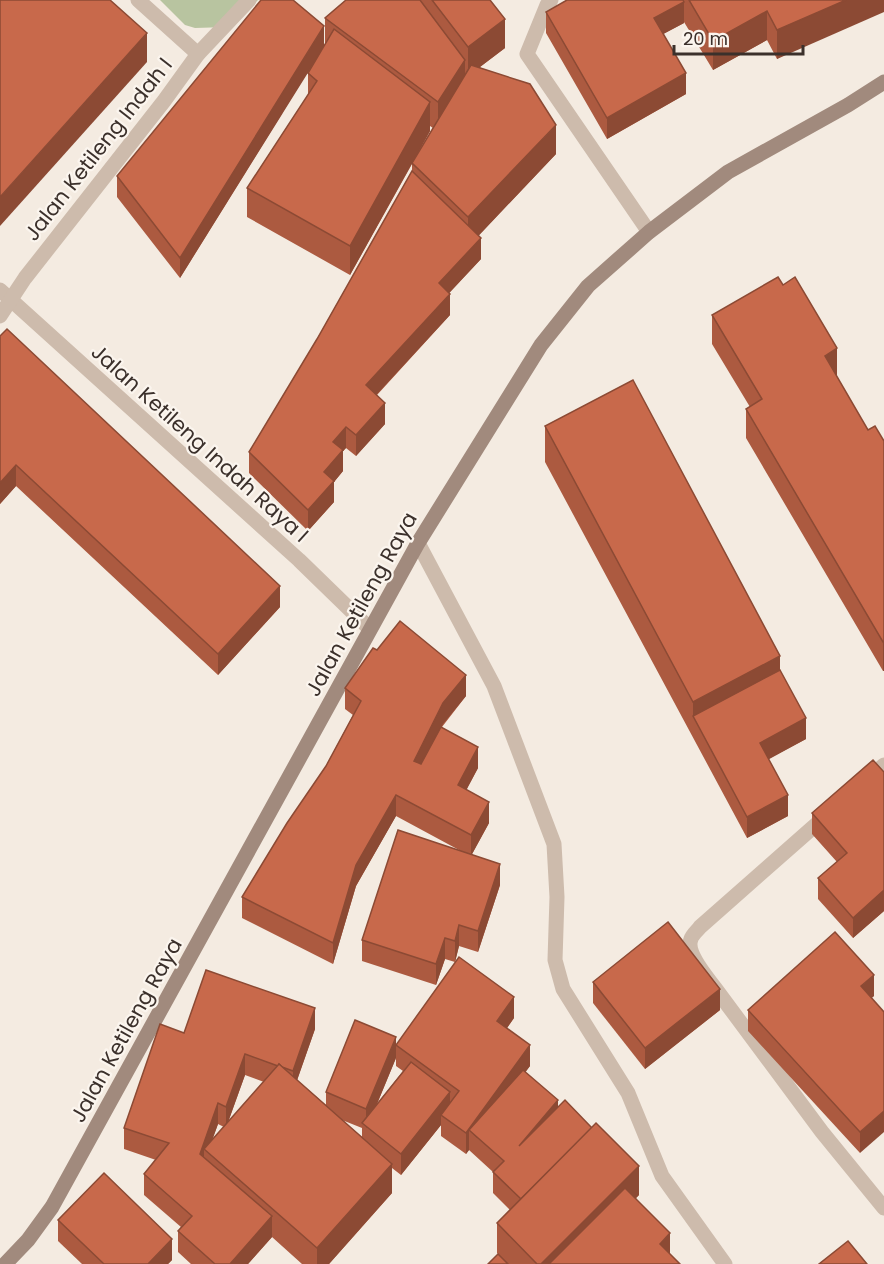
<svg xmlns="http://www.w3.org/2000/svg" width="884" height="1264" font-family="Poppins,sans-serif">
  <rect width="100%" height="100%" fill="#f4ebe1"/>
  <path fill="#b8c4a0" d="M160,0H258L236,22L227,27L195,28L185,25Z"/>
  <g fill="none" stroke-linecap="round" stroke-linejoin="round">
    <g stroke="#cdbbac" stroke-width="15">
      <path d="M138,0L198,54"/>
      <path d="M551,0L547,5L527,54L649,232"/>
      <path d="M0,290L299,560L370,629"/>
      <path d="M0,316L25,278L164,101L198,54L249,0"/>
      <path d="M418,543L494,686L554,844L557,897L555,960L563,989L628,1093L662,1176L725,1264"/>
      <path d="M865,781L884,765"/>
      <path d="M827,815L700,927C697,931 692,935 691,939C685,953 707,977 715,988L822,1132L884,1208"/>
    </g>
    <path stroke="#a18a7d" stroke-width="15" d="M5,1264L28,1240L52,1207L418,543L541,345L588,286L649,232L728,172L848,105L884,82"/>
  </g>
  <g fill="#ac5a40" fill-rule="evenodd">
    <path d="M346,0H490L505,48L480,67L556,154L478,236L481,259L449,293L450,315L377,395L385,424L356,456L346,448L343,451V471L334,482V502L308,531L249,473V452L317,339L412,171V164L350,275L247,217V188L308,95V73L317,57L180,278L117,197V176L324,46L325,44V18ZM430,126L433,128L419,151L430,131Z"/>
    <path d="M567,0H884L777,59L767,40L713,70L684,22V23L663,34L686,94L607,139L546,33V12Z"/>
    <path d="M783,285L868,430L884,441V671H883L746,438V409L750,407L712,344V315Z"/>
    <path d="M0,336L280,607L218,675L16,486L0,504Z"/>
    <path d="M545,426L780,670L806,739L768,759L788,816L747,838L545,462Z"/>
    <path d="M345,688L466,696L442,727L478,768L466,790L489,823L472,854L500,885L478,952L459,946L455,962L445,959L436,985L362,961V940L459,850L396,816L356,886L333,964L242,918V897L326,766L353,715L345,709Z"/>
    <path d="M884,772V911L853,938L818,899V878L837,862L812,834V813Z"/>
    <path d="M593,982L720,1010L645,1069L593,1003Z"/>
    <path d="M874,996L871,998L860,1153L748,1031V1010Z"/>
    <path d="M514,1018L507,1028L530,1066L525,1072L639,1195L636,1198L670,1254L680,1264H488L498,1254L497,1253V1223L510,1210L493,1193V1172L469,1150L466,1154L441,1136V1125L401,1175L392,1168V1193L329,1264H302L272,1237L248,1264H191L178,1252V1231L181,1227L144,1195V1174L156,1160L124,1149V1128L184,1033L315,1029L297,1080L326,1105V1092L396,1058L377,1104L403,1071L396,1066V1045ZM245,1075L264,1082L228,1122ZM342,1120L362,1128V1137ZM218,1124L224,1127L212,1140Z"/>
    <path d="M58,1220L172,1260L168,1264H82L58,1241Z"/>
  </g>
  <g fill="#8c4a34">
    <path d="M846,0H884V12L777,59V30Z"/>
    <path d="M684,2V23L654,39V18Z"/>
    <path d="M767,11V40L713,70V41Z"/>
    <path d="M505,19V48L468,76V47Z"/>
    <path d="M324,26V47L180,278V258Z"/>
    <path d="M147,33V62L0,226V197Z"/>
    <path d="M465,60V89L438,131V102Z"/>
    <path d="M686,73V94L607,139V118Z"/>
    <path d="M430,102V131L350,275V246Z"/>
    <path d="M556,125V154L468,247V217Z"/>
    <path d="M481,238V259L439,304V283Z"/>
    <path d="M450,294V315L366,406V385Z"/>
    <path d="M837,348V378L825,356Z"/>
    <path d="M385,403V424L356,456V435Z"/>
    <path d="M346,427V448L343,451V471L334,482V502L308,531V510L333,442Z"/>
    <path d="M16,465V486L0,504V483Z"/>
    <path d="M280,586V607L218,675V654Z"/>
    <rect x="883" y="642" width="1" height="29"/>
    <path d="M780,656V691L693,716V737V702Z"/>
    <path d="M466,675V696L443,724L414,782V761L443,703Z"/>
    <path d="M806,718V739L760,764V743Z"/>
    <path d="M478,747V768L458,806V785Z"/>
    <path d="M396,795V816L356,886L333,964V943L356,865Z"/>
    <path d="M788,795V816L747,838V817Z"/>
    <path d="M489,802V823L471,856V835Z"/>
    <path d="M500,864V885L478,952V931Z"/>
    <path d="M884,890V911L853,938V918Z"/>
    <path d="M459,925V946L455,962V941Z"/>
    <path d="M445,938V959L436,985V964Z"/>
    <path d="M874,975V996L861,1007V986Z"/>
    <path d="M720,989V1010L645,1069V1048Z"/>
    <path d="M514,997V1018L497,1042V1021Z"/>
    <path d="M315,1008V1029L293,1092V1071Z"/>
    <path d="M396,1037V1058L367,1128L366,1127V1109Z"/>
    <path d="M530,1045V1066L477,1138L469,1130V1150L466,1154V1133Z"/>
    <path d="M245,1054V1075L226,1128V1107Z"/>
    <path d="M450,1092V1113L441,1115V1125L401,1175V1154Z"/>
    <path d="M558,1100V1121L519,1146Z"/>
    <path d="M218,1103V1124L208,1152L204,1149V1163L200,1154Z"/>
    <path d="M884,1111V1132L860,1153V1132Z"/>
    <path d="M392,1164V1193L329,1264H317V1248Z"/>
    <path d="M639,1166V1195L570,1264H541Z"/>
    <path d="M272,1216V1237L248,1264H230Z"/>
    <path d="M670,1233V1254L660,1244Z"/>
    <path d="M172,1239V1260L168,1264H148Z"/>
  </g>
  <g fill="#c8694b" stroke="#8c4a34" stroke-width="1.5">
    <path d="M0,0H110L147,33L0,197Z"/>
    <path d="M261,0H293L324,26L180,258L117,176Z"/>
    <path d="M346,0H420L465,60L438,102L325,18Z"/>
    <path d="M432,0H490L505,19L468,47Z"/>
    <path d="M567,0H683L684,2L654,18L686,73L607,118L546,12Z"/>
    <path d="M689,0H846L777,30L767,11L713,41Z"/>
    <path d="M334,29L430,102L350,246L247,188L317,81L308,73Z"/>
    <path d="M471,65L530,84L556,125L468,217L412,163Z"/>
    <path d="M412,171L481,238L439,283L450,294L366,385L385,403L356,435L346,427L333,442L343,450L324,472L334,481L308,510L249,452L317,339Z"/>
    <path d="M778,277L783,285L795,277L837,348L825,356L868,430L875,426L884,441V642H883L746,409L762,399L712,315Z"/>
    <path d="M7,329L280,586L218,654L16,465L0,483V336Z"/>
    <path d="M633,380L780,656L693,702L545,426Z"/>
    <path d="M400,621L466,675L443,703L414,761L421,764L441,727L478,747L458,785L489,802L471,835L396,795L356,865L333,943L242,897L287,823L326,766L361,701L345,688L373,648L377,650Z"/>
    <path d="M780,670L806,718L760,743L788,795L747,817L693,716Z"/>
    <path d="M873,760L884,772V890L853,918L818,878L847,853L812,813Z"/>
    <path d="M398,830L500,864L478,931L459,925L455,941L445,938L436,964L362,940Z"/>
    <path d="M668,922L720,989L645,1048L593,982Z"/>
    <path d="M835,932L874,975L861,986L884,1012V1111L860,1132L748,1010Z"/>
    <path d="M459,957L514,997L497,1021L530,1045L466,1133L441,1115L459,1091L396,1045Z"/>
    <path d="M206,970L315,1008L293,1071L282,1067L279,1064L278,1066L245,1054L226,1107L218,1103L200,1154L272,1216L230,1264H215L178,1231L192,1216L144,1174L169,1143L124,1128L160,1024L184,1033Z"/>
    <path d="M355,1020L396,1037L366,1109L326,1092Z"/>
    <path d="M411,1062L450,1092L401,1154L362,1123Z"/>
    <path d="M279,1064L392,1164L317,1248L204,1149Z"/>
    <path d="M523,1070L558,1100L519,1146L565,1100L592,1128L521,1199L493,1172L504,1161L469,1130Z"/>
    <path d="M596,1123L639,1166L541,1264H537L497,1223Z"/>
    <path d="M104,1173L172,1239L148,1264H104L58,1220Z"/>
    <path d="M625,1188L670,1233L660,1244L680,1264H549Z"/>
    <path d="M848,1241L867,1264H819Z"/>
    <path d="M498,1254L508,1264H488Z"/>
  </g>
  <g text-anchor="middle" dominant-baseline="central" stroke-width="4.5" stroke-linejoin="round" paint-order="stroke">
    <g font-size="21" fill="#3b302b" stroke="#fbf5ee">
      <text transform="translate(98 149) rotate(-52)">Jalan Ketileng Indah I</text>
      <text transform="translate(200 443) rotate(42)">Jalan Ketileng Indah Raya I</text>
      <text transform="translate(361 604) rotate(-61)">Jalan Ketileng Raya</text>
      <text transform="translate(126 1030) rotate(-61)">Jalan Ketileng Raya</text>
    </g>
  </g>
  <path d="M674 45v9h129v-9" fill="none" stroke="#3b302b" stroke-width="3"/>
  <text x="683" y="45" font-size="18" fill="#3b302b" stroke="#fbf5ee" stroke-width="4.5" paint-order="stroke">20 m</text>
</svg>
